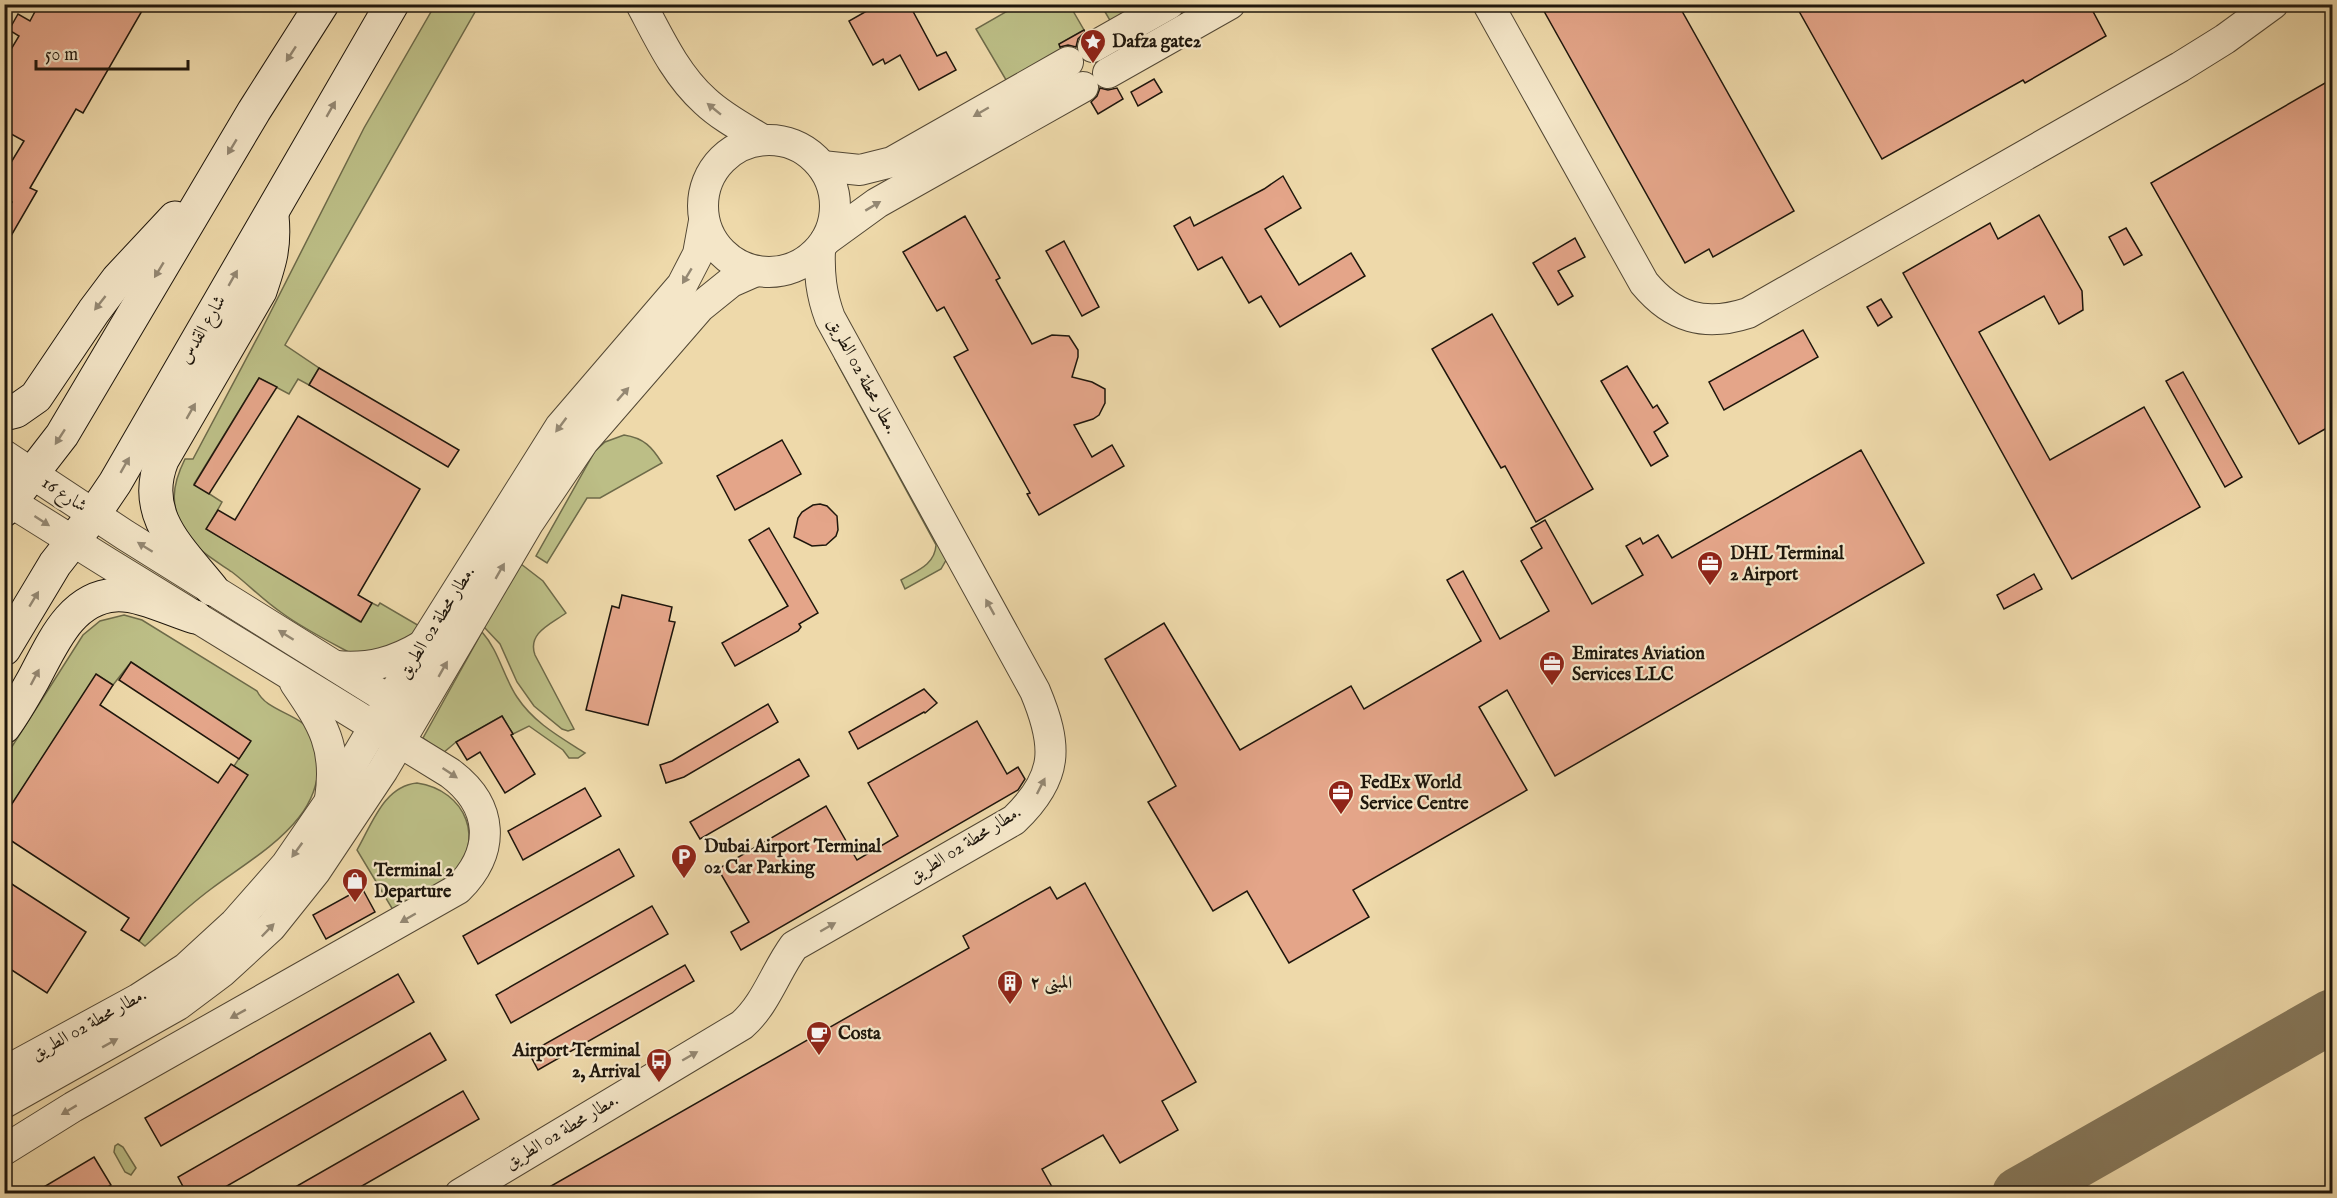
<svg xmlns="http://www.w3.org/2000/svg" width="2337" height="1198" font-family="'IM FELL English',Amiri,serif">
  <rect width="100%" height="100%" fill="#eed9aa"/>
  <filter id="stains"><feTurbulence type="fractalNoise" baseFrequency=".00333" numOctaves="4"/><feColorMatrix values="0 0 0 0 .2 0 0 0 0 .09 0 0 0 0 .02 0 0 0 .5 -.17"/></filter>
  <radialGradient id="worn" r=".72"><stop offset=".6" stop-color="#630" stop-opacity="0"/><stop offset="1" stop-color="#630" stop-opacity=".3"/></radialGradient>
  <g fill="#bcbe86" stroke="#6d6a49" stroke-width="1.5">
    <path d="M1069,4L1084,30L1059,44L1063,53L1009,85L976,29L1018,5Z"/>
    <path d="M435,5H479L285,345L319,368L309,385L298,379L289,394L259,378L194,484L222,502L207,529L360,622L372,603L378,606L380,603L421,627L408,644L354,655C330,642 304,629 282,613C264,601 249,585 232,572C216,561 196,550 186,533C169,507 172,485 185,459H193L261,331L364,128Z"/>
    <path d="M1101,5H1159L1115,29Z"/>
    <path d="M844,353L949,555L941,569L905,589L901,580C916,571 935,565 936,545L835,359Z"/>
    <path d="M624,435C644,438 652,447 662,463L600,498H587L547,563L536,556L595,451L605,442Z"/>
    <path d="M521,564L543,581L566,613C551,624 527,633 535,655L574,729L568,731L562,729L534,706L517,682L500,644L484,627Z"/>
    <path d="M124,615L142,620L257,691C268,714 306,713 314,739C337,814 260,852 211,889C188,906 167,926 145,946L139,941L247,775L234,766L250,742L131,662L113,685L97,675L9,809L5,806L4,759L83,635L100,621Z"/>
    <path d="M482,632C499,651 503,676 517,697C534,723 560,737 585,753L578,758H569L563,750L529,726L513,734L502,716L456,742L443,753L423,738Z"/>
    <path d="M417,783C466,790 488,842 449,878C436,890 409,901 393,910L357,850C372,824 384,786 417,783Z"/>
    <path d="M118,1144L123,1147L136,1168L131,1175L125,1172L114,1152L115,1146Z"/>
  </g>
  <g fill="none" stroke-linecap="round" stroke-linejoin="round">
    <path stroke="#86785b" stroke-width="54" d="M2019,1194L2332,1016"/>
  </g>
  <g fill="#e4a589" stroke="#1e160c" stroke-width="1.5">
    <path d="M39,4H146L83,113L76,109L30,188L37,191L4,248V215L12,202L4,198V174L24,141L4,130V61L19,36L9,30L18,14L30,21Z"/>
    <path d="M879,4H909L937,56L946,52L956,70L919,90L900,55L885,64L883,59L873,65L849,21Z"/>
    <path d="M1540,4H1678L1794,211L1713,257L1709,249L1685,263Z"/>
    <path d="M1795,4H2089L2106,36L2025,83L2023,80L1882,159Z"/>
    <path d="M1084,30L1085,32L1078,39L1076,47L1068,45L1060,47L1059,44Z"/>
    <path d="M1154,79L1162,92L1138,106L1131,92Z"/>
    <path d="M2332,79V425L2299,444L2151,183Z"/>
    <path d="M1100,88L1108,90L1117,88L1123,99L1098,114L1091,102L1097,96Z"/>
    <path d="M1283,176L1301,208L1265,229L1299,285L1351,253L1365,276L1280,327L1261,296L1249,303L1222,257L1198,270L1174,226L1190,217L1194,226L1264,189Z"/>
    <path d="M2039,215L2082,291L2083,310L2059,324L2044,296L1979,332L2050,460L2144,407L2200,507L2072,579L1903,273L1990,223L1998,239Z"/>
    <path d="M965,216L1000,278L996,280L1032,344L1052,335L1069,336L1078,350V357L1072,377L1092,382L1105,389V403L1099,415L1093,419L1074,425L1092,457L1112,445L1124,466L1039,515L1027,494L1030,493L954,357L968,350L944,307L937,311L903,252Z"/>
    <path d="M2126,228L2142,255L2124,265L2109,237Z"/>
    <path d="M1575,238L1585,257L1558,271L1573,296L1558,305L1533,263Z"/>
    <path d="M1064,241L1099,307L1082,316L1046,251Z"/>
    <path d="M1881,299L1892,317L1878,326L1867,307Z"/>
    <path d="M1492,314L1593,489L1536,522L1505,466L1501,468L1432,349Z"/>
    <path d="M1803,330L1818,357L1724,410L1709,382Z"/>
    <path d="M1627,366L1653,408L1657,405L1668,423L1654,432L1668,456L1651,466L1601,381Z"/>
    <path d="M319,368L459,450L448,467L309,385Z"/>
    <path d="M2183,372L2242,477L2225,487L2166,381Z"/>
    <path d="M259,378L277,387L209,494L194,485Z"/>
    <path d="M298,416L420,489L358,595L372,603L361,622L206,529L218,510L235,520Z"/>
    <path d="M782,440L801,474L735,510L717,476Z"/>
    <path d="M1861,450L1924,563L1555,776L1507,690L1479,707L1527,790L1353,890L1369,917L1289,963L1247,891L1213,911L1148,802L1176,786L1105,659L1164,623L1240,750L1351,686L1364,709L1481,641L1447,580L1463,571L1500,639L1549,611L1521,561L1542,548L1531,528L1545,520L1592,604L1643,575L1626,546L1640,538L1643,544L1658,535L1672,558Z"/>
    <path d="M820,504L827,506L837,516L838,530L836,536L826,545L812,546L794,537L798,518L802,512L813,505Z"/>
    <path d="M769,528L818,613L799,624L801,627L798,631L735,666L722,643L788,606L749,540Z"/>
    <path d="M2034,574L2042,589L2004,609L1997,595Z"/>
    <path d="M622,595L672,607L669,621L675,622L648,725L586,710L612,606L619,608Z"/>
    <path d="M131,662L251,741L239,759L119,680Z"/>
    <path d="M96,674L113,685L100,705L218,783L231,764L248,775L139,941L121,930L129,918L4,836V816Z"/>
    <path d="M924,689L937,703L925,713L924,712L858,749L849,732Z"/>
    <path d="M768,704L778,722L684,777L666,783L660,765L672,761Z"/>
    <path d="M502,716L513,734L511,735L535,774L505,793L480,752L467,760L456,742Z"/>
    <path d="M977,721L1007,774L1018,767L1025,779L1018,790L741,950L731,932L749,922L718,869L826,806L857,860L898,836L868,783Z"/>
    <path d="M799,759L809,776L700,839L690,822Z"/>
    <path d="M585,788L601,816L523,860L508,831Z"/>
    <path d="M619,849L634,876L478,964L463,936Z"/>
    <path d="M4,879L86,932L47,993L4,965Z"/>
    <path d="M1085,883L1196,1082L1162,1101L1178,1130L1120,1163L1103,1135L1042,1169L1056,1194H537L969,948L963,936L1050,887L1057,899Z"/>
    <path d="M362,888L375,912L326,939L313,915Z"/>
    <path d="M652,906L668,934L511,1023L496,995Z"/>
    <path d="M685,965L694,981L538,1070L529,1053Z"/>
    <path d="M398,974L414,1002L161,1146L145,1118Z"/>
    <path d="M430,1033L446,1060L213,1194H187L178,1177Z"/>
    <path d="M463,1091L479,1119L348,1194H283Z"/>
    <path d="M94,1157L111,1185L97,1194H32Z"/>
  </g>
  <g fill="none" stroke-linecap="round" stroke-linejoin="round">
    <defs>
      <g id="tertiary">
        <path d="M641,4C659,38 676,75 705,101C722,117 743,128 763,140"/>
        <path d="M1488,4L1644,283C1673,318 1705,327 1748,313L2180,67L2225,39L2273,4"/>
        <path d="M1093,47L1169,4"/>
        <path d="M1108,73L1230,4"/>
        <circle cx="769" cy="206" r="66"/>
        <path d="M822,166L860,170L892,162L1068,62"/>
        <path d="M826,240L877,203L1083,87"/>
        <path d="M4,455L125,535L407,711"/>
        <path d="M4,498L108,563L450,773C494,806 496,851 458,889L73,1107L4,1150"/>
        <path d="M336,666C370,669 395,662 423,645"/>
        <path d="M295,683C323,724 338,747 330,799"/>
        <path d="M4,1072L138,999L186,968L235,923L286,865L330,801L423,645L560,427L682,285L698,254L704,221"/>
        <path d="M4,1103L178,1005L222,972L271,927L315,872L383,770L529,522L583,442L700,307L731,282L756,271"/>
        <path d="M460,1194L742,1025C766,1004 775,972 794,946L1014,820C1059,777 1058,746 1035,691L830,318C821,294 819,274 820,249"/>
      </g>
      <g id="secondary">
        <path d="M4,414L16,411L36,397L94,311L118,279L175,218"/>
        <path d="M4,510L62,435L254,111L322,4"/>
        <path d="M212,589C180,549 140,515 162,460L260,291C270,262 275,246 272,216"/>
        <path d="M4,649L55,564L94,514L115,483L392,4"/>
        <path d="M4,727C15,712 24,696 33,680C52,645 70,598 115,595C138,593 172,610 195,617"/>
      </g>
    </defs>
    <use href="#tertiary" stroke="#524734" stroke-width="32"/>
    <use href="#secondary" stroke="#1e160c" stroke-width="35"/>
    <use href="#tertiary" stroke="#f4e6c8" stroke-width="30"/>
    <use href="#secondary" stroke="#f4e6c8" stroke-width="33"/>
  </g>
  <defs><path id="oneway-solid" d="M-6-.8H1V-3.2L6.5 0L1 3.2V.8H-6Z" transform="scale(1.5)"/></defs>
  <g fill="#948873">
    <use href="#oneway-solid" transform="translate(291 54) rotate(123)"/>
    <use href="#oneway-solid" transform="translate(331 109) rotate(-60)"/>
    <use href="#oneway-solid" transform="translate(714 109) rotate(-141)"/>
    <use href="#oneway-solid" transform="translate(981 112) rotate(150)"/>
    <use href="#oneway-solid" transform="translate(232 147) rotate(121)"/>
    <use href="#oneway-solid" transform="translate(873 206) rotate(-31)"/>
    <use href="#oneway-solid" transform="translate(159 270) rotate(121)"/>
    <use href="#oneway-solid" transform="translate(687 276) rotate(121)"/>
    <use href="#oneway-solid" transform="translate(233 278) rotate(-60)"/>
    <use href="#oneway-solid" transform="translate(100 303) rotate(128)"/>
    <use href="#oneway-solid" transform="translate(623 394) rotate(-49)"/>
    <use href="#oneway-solid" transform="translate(191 411) rotate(-60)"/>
    <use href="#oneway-solid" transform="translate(561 425) rotate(127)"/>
    <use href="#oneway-solid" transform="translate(60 437) rotate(123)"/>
    <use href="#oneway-solid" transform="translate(125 465) rotate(-60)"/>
    <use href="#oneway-solid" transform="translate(42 521) rotate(33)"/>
    <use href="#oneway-solid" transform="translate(145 547) rotate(-148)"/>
    <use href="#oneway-solid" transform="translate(500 571) rotate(-60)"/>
    <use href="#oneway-solid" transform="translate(34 599) rotate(-59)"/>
    <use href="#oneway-solid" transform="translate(990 607) rotate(-119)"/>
    <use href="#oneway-solid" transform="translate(286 635) rotate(-148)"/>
    <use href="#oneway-solid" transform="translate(443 669) rotate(-60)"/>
    <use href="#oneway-solid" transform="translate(35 677) rotate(-62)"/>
    <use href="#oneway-solid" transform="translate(450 773) rotate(34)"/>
    <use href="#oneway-solid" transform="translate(1041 786) rotate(-63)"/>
    <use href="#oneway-solid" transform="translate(297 850) rotate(126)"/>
    <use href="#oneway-solid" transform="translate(408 918) rotate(150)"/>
    <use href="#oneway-solid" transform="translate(828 927) rotate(-30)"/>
    <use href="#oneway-solid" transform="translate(268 930) rotate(-46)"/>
    <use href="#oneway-solid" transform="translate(238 1014) rotate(151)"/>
    <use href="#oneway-solid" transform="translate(110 1043) rotate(-29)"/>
    <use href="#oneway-solid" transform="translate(690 1056) rotate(-30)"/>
    <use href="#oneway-solid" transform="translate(69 1110) rotate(149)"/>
  </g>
  <defs>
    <symbol id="sight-pin" viewBox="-11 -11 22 30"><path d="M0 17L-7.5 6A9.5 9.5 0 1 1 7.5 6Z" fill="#8f2418" stroke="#f4e6c8"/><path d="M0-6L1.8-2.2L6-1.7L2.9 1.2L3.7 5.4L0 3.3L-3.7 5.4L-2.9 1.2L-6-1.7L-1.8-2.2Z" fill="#fff"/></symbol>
    <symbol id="office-pin" viewBox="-11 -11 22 30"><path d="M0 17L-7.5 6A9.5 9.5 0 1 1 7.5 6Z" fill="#8f2418" stroke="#f4e6c8"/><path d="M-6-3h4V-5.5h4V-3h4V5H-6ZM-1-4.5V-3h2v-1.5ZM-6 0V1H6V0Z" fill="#fff"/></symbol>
    <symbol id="parking-pin" viewBox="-11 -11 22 30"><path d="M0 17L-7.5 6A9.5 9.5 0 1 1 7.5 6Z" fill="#8f2418" stroke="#f4e6c8"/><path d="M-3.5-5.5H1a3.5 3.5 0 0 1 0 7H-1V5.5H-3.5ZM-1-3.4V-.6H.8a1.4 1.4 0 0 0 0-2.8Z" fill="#fff"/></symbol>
    <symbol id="shop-pin" viewBox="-11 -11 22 30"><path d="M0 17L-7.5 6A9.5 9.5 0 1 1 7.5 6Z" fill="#8f2418" stroke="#f4e6c8"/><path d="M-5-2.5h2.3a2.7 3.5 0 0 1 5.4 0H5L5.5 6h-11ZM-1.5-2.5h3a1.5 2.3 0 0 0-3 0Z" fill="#fff"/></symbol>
    <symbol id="building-pin" viewBox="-11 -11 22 30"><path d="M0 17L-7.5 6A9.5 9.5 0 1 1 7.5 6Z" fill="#8f2418" stroke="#f4e6c8"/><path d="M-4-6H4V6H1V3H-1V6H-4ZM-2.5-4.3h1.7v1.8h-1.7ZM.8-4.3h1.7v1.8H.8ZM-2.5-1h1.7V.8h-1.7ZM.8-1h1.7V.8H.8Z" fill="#fff"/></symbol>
    <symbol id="cafe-pin" viewBox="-11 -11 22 30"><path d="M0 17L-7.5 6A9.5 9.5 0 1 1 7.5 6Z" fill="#8f2418" stroke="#f4e6c8"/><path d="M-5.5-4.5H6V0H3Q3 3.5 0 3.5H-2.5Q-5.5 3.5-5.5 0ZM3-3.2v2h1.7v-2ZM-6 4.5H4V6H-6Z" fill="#fff"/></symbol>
    <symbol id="bus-pin" viewBox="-11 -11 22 30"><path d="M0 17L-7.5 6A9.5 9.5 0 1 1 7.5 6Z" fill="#8f2418" stroke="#f4e6c8"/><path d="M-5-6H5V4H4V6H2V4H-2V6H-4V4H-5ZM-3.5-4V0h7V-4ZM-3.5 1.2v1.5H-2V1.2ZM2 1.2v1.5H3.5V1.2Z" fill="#fff"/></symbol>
  </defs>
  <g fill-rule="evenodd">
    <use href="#sight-pin" x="1078" y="27" width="30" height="40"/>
    <use href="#office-pin" x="1695" y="549" width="30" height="40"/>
    <use href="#office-pin" x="1537" y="649" width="30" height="40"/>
    <use href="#office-pin" x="1326" y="778" width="30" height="40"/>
    <use href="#parking-pin" x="669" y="842" width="30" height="40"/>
    <use href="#shop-pin" x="340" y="866" width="30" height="40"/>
    <use href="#building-pin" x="995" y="968" width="30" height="40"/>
    <use href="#cafe-pin" x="804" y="1019" width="30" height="40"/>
    <use href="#bus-pin" x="644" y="1046" width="30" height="40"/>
  </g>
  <g text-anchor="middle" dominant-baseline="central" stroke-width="4.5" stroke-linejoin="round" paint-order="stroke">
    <g font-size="18" font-weight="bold" fill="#1e160c" stroke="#f4e6c8" text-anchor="start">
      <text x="1112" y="42">Dafza gate2</text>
      <text x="1730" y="554">DHL Terminal<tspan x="1730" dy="21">2 Airport</tspan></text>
      <text x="1572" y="654">Emirates Aviation<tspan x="1572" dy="21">Services LLC</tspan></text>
      <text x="1360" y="783">FedEx World<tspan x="1360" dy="21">Service Centre</tspan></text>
      <text x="704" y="847">Dubai Airport Terminal<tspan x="704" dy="21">02 Car Parking</tspan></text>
      <text x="374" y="871">Terminal 2<tspan x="374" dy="21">Departure</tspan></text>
      <text x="1030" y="983">المبنى ٢</text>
      <text x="838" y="1034">Costa</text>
      <text x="640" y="1051" text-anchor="end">Airport Terminal<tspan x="640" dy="21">2, Arrival</tspan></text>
    </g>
    <g font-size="18" fill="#1e160c" stroke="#f4e6c8">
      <text transform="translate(203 330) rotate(-60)">شارع القدس</text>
      <text transform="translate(862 376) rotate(62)">مطار محطة 02 الطريق.</text>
      <text transform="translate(64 495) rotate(33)">شارع 16</text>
      <text transform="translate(437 623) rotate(-58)">مطار محطة 02 الطريق.</text>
      <text transform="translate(965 845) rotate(-32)">مطار محطة 02 الطريق.</text>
      <text transform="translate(89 1025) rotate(-29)">مطار محطة 02 الطريق.</text>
      <text transform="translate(562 1132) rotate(-31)">مطار محطة 02 الطريق.</text>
    </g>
  </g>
  <rect width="2337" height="1198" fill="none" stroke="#eed9aa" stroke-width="24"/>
  <rect x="6" y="6" width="2325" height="1186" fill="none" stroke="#1e160c" stroke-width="3"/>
  <rect x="12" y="12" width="2313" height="1174" fill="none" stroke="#1e160c" stroke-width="1.5"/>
  <path d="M36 60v9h152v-9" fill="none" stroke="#1e160c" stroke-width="3"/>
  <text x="45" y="60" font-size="18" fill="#1e160c" stroke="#f4e6c8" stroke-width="4.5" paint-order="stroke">50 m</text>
  <rect width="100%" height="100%" filter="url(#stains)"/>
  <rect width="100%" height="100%" fill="url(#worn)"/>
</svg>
